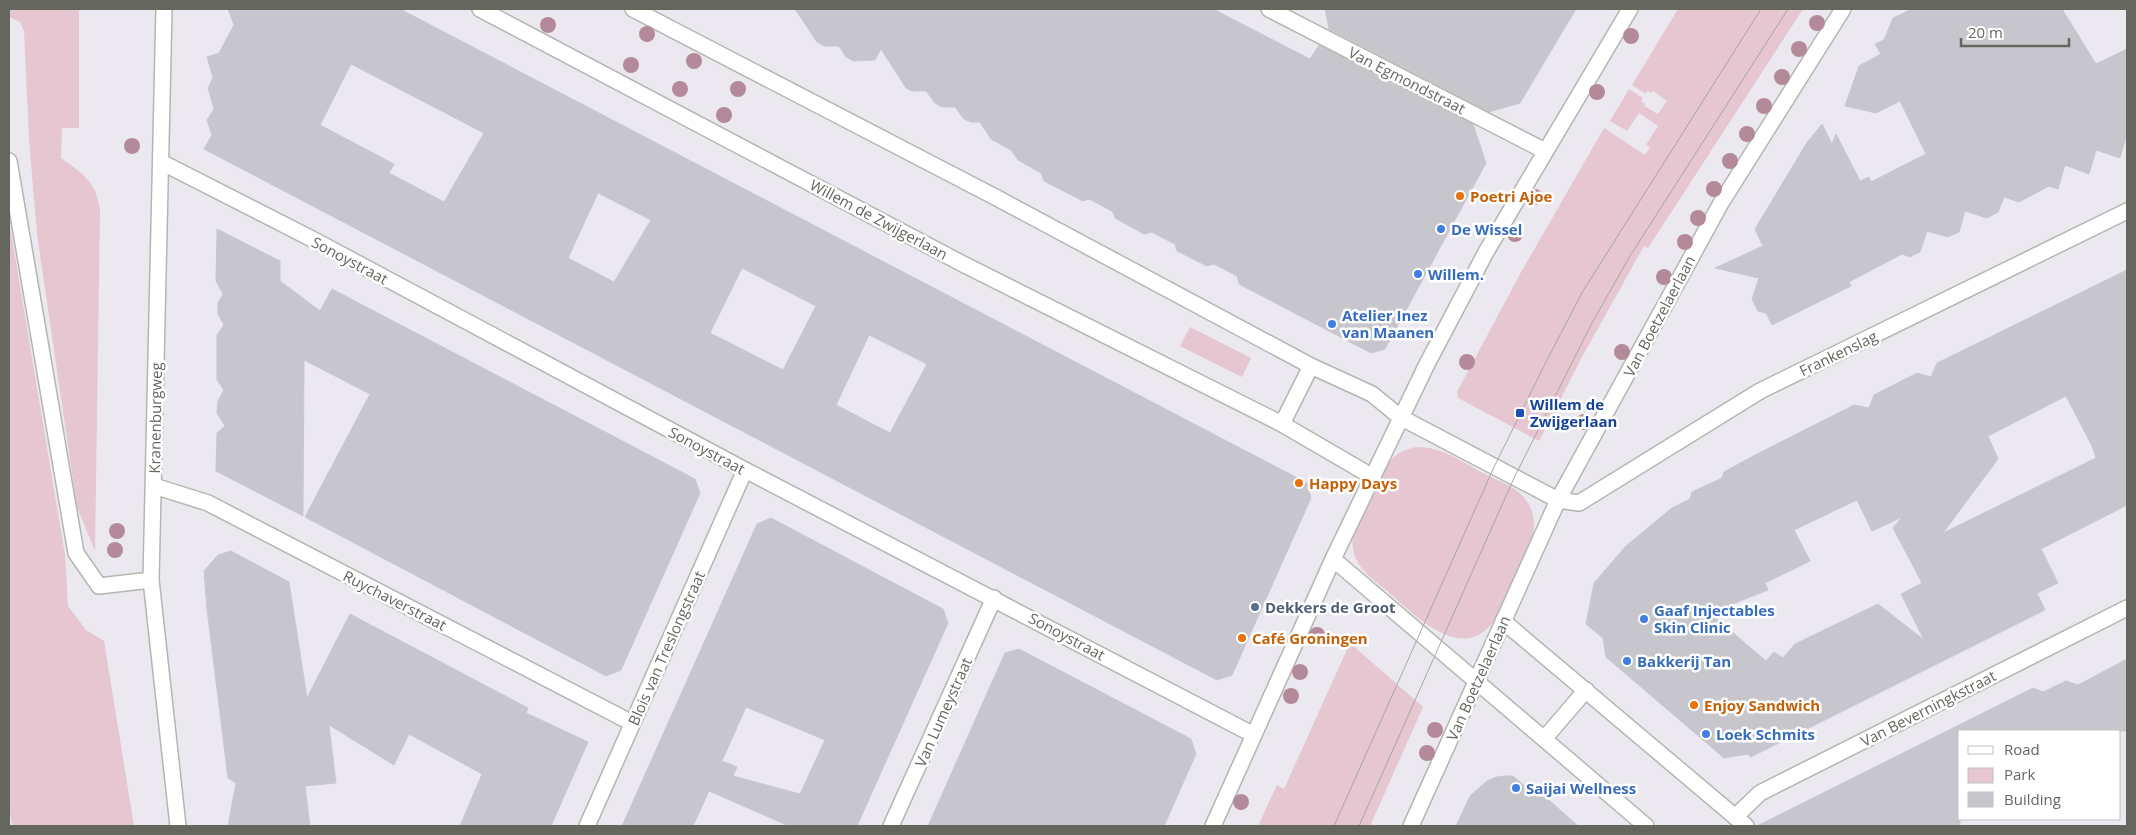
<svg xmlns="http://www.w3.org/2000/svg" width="2136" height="835" font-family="'Open Sans',sans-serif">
  <rect width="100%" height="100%" fill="#ebe8f0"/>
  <g fill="#e5c6d1">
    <path d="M9,9H79V128H62L61,158C83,174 96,181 100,210L95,551L77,507L37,234L29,139L24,31L20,22L9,17Z"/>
    <path d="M1678,9H1803L1648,248L1644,246L1583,355L1539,441L1458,398L1457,392L1520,274L1604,128L1645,155L1650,147L1646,145L1658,126L1639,113L1627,131L1610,121L1629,89L1643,98L1641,101L1645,104L1644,106L1658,114L1667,101L1653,91L1651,93L1647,91L1646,94L1632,85Z"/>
    <path d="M9,220L65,555L68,606L86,630L104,641L134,826H12L9,804Z"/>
    <path d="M1190,327L1251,358L1242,377L1180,346Z"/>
    <path d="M1417,447C1442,447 1461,461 1483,473C1491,477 1501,481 1510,486C1560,516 1519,572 1501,609C1472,668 1425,625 1394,597C1379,583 1357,572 1353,549C1349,528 1366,505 1375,486C1384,466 1394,450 1417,447Z"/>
    <path d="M1350,643L1423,707L1370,826H1258L1277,785L1284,789Z"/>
  </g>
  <g fill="#c8c6cd" stroke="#cbc6d4" fill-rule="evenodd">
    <path d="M228,9H400L1307,483L1311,498L1232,675L1217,680L204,149L212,135L207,120L214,109L208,88L213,78L207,57L219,53L234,25ZM351,64L484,133L444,202L389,173L394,164L320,125ZM598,193L651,220L614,282L568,258ZM742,268L816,306L783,370L710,333ZM869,335L927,364L890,433L836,405Z"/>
    <path d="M795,9H1213L1310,59L1319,45L1473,124L1486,163L1385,349L1371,353L1239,284L1237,276L1214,264L1207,266L1177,251L1175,244L1163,238L1152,232L1144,234L1115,218L1113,212L1101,205L1089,199L1083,201L1044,181L1041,173L1018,160L1011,150L991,139L980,122H971L964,119L955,107H942L935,103L926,91H912L906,88L881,49L875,60L854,61L846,57L839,46H824L817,42Z"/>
    <path d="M1325,9H1576L1520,103L1489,112L1329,29Z"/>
    <path d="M1912,9H2062L2096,64L2127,49V134L2120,158L2096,150L2089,174L2065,165L2058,189L2049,186L2019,202L2004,197L1998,212L1987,218L1965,211L1959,232L1948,237L1927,231L1920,252L1910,257L1902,254L1849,282L1851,286L1772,325L1766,313L1758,311L1752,299L1759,278L1715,268L1763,246L1755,229L1806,144L1822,124L1832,144L1836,134L1860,181L1869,177L1871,182L1926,154L1900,101L1876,113L1845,106L1859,66L1881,54L1875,44L1884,40L1893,18Z"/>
    <path d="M217,229L280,261V281L320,311L332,289L695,479L700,493L621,670L606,676L305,517L370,394L304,360L303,516L216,471L217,433L225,426L217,413L218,401L224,390L217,380V335L224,325L218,314V303L223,294L216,281Z"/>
    <path d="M2127,270V505L2041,549L2058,583L2037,593L2045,610L1751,757L1748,754L1724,758L1606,657L1603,638L1586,624L1594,583L1626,546L1672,508L1690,499L1692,492L1722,478L1724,472L1757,454L1854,405L1869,408L1874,395L1917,373L1931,377L1937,363ZM2066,396L2092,446L2096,458L1943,533L1998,459L1988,436ZM1857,500L1872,531L1902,517L1893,528L1922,583L1901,594L1924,640L1878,604L1795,644L1783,658L1774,652L1766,661L1710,613L1768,590L1765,583L1810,561L1794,530Z"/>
    <path d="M771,518L943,609L948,623L857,826H789L709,791L693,826H622L757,524ZM746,707L825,740L800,794L733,776L737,767L722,761Z"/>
    <path d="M231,551L289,582L307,698L350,614L528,708L526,713L588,742L551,826H460L482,774L409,734L394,765L329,725L336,783L305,786L310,826H228L236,783L228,778L207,609L204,571L218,555Z"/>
    <path d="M1019,649L1191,739L1196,754L1164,826H928L1005,653Z"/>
    <path d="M2127,659V731H1960V826H1757L2033,688L2043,692L2066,681L2078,685Z"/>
    <path d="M1507,776H1513L1533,793L1540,792L1578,826H1456L1470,796L1487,781L1496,777Z"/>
  </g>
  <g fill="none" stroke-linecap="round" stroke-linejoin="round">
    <defs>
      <path id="service" d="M9,161L76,553L99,586L151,580"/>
      <g id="minor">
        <path d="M164,9L151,580L178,826"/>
        <path d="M480,9L963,264L1282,424L1373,477"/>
        <path d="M633,9L997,198L1311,366L1372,394L1400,417L1558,500L1579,503L1760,391L2127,211"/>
        <path d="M1269,9L1545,151"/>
        <path d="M161,162L314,240L745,470L1254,735"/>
        <path d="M1282,424L1311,366"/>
        <path d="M154,486L208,503L632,723"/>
        <path d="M1333,559L1646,826"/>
        <path d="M1503,621L1746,826"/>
        <path d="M1544,739L1586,690"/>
        <path d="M1735,817L1760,793L2127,608"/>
        <path d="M587,826L745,470"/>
        <path d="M891,826L994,598"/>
        <path d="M1213,826L1333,559L1427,364L1486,252L1630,9"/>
        <path d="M1411,826L1558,500L1721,203L1843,9"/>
      </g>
    </defs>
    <use href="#service" stroke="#b4b6b0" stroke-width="18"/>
    <use href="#minor" stroke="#b4b6b0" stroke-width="18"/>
    <use href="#service" stroke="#fff" stroke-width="15"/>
    <use href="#minor" stroke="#fff" stroke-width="15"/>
    <g stroke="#a6a7a4" stroke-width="1">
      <path d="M1334,826L1494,467L1548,358L1583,291L1761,9"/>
      <path d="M1359,826L1514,478L1592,323L1630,256L1788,9"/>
    </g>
  </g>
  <g fill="#b48a9a">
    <circle cx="1817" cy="23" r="8"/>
    <circle cx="548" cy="25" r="8"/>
    <circle cx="647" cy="34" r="8"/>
    <circle cx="1631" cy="36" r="8"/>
    <circle cx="1799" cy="49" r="8"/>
    <circle cx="694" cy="61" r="8"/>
    <circle cx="631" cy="65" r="8"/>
    <circle cx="1782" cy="77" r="8"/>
    <circle cx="680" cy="89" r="8"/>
    <circle cx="738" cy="89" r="8"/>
    <circle cx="1597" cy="92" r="8"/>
    <circle cx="1764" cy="106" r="8"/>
    <circle cx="724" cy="115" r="8"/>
    <circle cx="1747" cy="134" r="8"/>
    <circle cx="132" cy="146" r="8"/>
    <circle cx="1730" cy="161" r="8"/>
    <circle cx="1714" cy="189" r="8"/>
    <circle cx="1535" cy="197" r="8"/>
    <circle cx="1698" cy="218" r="8"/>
    <circle cx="1515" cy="234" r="8"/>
    <circle cx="1685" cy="242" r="8"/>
    <circle cx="1664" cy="277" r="8"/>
    <circle cx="1622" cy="352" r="8"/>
    <circle cx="1467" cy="362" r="8"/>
    <circle cx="1584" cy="422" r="8"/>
    <circle cx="117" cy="531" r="8"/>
    <circle cx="115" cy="550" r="8"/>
    <circle cx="1317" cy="635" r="8"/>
    <circle cx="1300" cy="672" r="8"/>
    <circle cx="1291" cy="696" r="8"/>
    <circle cx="1435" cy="730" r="8"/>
    <circle cx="1427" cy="753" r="8"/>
    <circle cx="1241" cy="802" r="8"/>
  </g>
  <g fill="#e8710a" stroke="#fff" stroke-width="2">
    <circle cx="1460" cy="196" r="5"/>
    <circle cx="1299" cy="483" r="5"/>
    <circle cx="1242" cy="638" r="5"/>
    <circle cx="1694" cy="705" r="5"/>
  </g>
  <g fill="#3f7fe0" stroke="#fff" stroke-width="2">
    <circle cx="1441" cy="229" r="5"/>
    <circle cx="1418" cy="274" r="5"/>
    <circle cx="1332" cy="324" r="5"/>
    <circle cx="1644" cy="619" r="5"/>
    <circle cx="1627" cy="661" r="5"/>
    <circle cx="1706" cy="734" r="5"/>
    <circle cx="1516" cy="788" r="5"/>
  </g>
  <rect fill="#1a4fb4" stroke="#fff" stroke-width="2" x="1515" y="408" width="10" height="10" rx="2.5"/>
  <circle fill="#5c6f8a" stroke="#fff" stroke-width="2" cx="1255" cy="607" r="5"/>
  <g text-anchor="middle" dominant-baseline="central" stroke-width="5" stroke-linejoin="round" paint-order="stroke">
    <g font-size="15" fill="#65675f" stroke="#fff">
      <text transform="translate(1407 80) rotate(27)">Van Egmondstraat</text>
      <text transform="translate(879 219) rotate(28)">Willem de Zwijgerlaan</text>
      <text transform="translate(350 260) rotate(28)">Sonoystraat</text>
      <text transform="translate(1659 316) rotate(-62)">Van Boetzelaerlaan</text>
      <text transform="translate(1838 353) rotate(-26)">Frankenslag</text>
      <text transform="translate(155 418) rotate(-89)">Kranenburgweg</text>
      <text transform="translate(707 450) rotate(28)">Sonoystraat</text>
      <text transform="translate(395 600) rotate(27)">Ruychaverstraat</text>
      <text transform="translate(1067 636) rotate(28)">Sonoystraat</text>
      <text transform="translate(666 648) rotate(-66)">Blois van Treslongstraat</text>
      <text transform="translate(1478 678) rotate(-66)">Van Boetzelaerlaan</text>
      <text transform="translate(1928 708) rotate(-27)">Van Beverningkstraat</text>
      <text transform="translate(943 712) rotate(-66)">Van Lumeystraat</text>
    </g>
    <g font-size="15" font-weight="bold" fill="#c56008" stroke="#fff" text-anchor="start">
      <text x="1470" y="196">Poetri Ajoe</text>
      <text x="1309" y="483">Happy Days</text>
      <text x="1252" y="638">Café Groningen</text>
      <text x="1704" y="705">Enjoy Sandwich</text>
    </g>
    <g font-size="15" font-weight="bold" fill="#366cbe" stroke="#fff" text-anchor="start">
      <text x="1451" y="229">De Wissel</text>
      <text x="1428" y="274">Willem.</text>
      <text x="1342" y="315">Atelier Inez<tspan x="1342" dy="17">van Maanen</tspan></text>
      <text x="1654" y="610">Gaaf Injectables<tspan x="1654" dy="17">Skin Clinic</tspan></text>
      <text x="1637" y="661">Bakkerij Tan</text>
      <text x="1716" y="734">Loek Schmits</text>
      <text x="1526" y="788">Saijai Wellness</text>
    </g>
    <g font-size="15" font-weight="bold" fill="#164399" stroke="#fff" text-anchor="start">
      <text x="1530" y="404">Willem de<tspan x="1530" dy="17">Zwijgerlaan</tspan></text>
    </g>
    <g font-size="15" font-weight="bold" fill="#4e5e75" stroke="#fff" text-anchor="start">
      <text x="1265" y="607">Dekkers de Groot</text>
    </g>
  </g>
  <rect width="2136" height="835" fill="none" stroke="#65675f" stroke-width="20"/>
  <rect x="1958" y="730" width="162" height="90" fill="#ffffff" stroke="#c1c2bf"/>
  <rect x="1968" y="746" width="25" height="8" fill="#ffffff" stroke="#c1c2bf"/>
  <text x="2004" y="755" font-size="15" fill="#65675f">Road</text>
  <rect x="1968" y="768" width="25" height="15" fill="#e5c6d1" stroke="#c1c2bf"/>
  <text x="2004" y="780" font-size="15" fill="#65675f">Park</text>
  <rect x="1968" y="792" width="25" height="15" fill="#c8c6cd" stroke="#c1c2bf"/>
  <text x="2004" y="805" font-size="15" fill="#65675f">Building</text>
  <path d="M1961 38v8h108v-8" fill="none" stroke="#65675f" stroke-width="2.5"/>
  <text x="1968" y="38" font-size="15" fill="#65675f" stroke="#ffffff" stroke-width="4" paint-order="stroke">20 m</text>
</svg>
